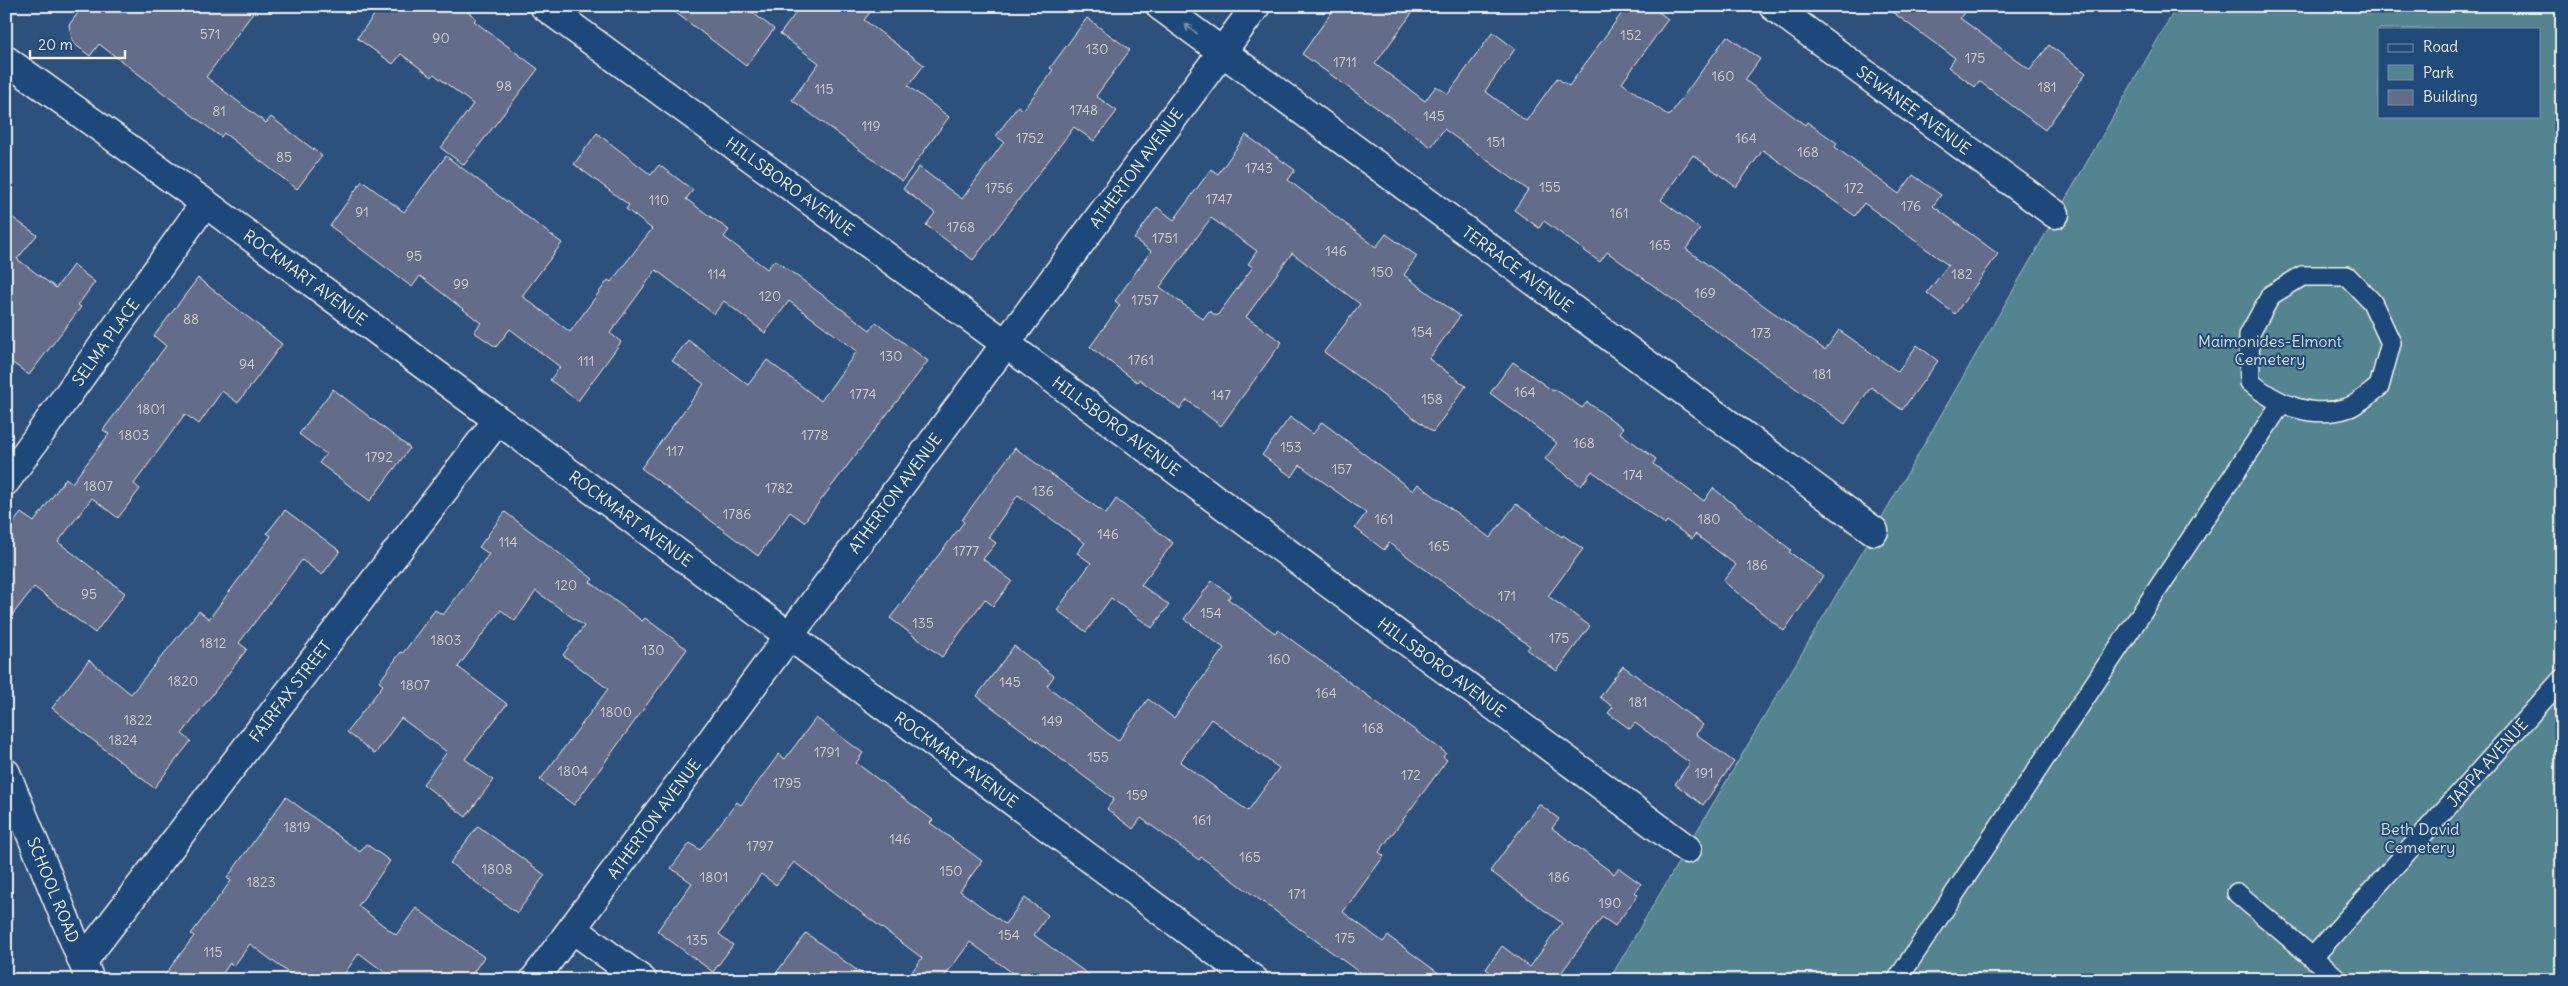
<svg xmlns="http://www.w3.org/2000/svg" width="2568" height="986" font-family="Delius,sans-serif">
  <rect width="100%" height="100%" fill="#2d517d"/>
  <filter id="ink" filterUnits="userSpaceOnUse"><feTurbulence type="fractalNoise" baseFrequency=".02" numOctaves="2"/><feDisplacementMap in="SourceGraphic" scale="10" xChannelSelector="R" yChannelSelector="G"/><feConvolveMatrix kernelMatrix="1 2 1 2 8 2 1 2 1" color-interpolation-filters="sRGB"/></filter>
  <g filter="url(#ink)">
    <path fill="#53848f" stroke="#a4babc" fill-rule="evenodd" d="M2177,6H2562V980H1609L1874,531ZM2379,29H2539V116H2379Z"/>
    <g fill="#646c88" stroke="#f4f1e8" fill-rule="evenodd">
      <path d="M83,6H258L206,77L266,123L271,117L322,156L297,189L224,133L221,137L99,44L90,56L73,43L69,25Z"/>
      <path d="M381,6H460L476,18L474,21L538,69L464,165L441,148L473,104L434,74L432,77L401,54L393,64L357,38Z"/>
      <path d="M667,6H744L774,29L746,66Z"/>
      <path d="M801,6H875L864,20L924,65L908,86L949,117L902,181L792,100L819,63L780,34Z"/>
      <path d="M1336,6H1417L1375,64L1425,101L1436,86L1448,94L1493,32L1515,49L1485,91L1526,121L1557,78L1569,86L1627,6H1651L1668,19L1622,83L1669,116L1727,36L1760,59L1745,80L1805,125L1807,122L1837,143L1835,147L1899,194L1913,175L1941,195L1933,206L1998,254L1955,314L1927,293L1948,265L1864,203L1855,216L1763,150L1736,187L1693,155L1661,200L1700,229L1686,249L1825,350L1839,330L1898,372L1917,345L1938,361L1902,410L1871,387L1845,424L1607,252L1600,262L1544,221L1539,228L1514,210L1528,190L1444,129L1431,147L1302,54Z"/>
      <path d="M1884,6H1969L1960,18L2030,70L2049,45L2086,73L2045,130L1979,81L1975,87L1948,67L1955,58Z"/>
      <path d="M1087,18L1130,50L1096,96L1117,111L1094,141L1074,127L973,260L926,225L935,213L903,189L919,167L962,199L1004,142L996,136L1018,106L1023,110L1053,70L1050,68Z"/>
      <path d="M597,133L651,175L659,165L693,190L686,199L729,230L724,237L767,269L775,260L870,330L876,322L928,361L804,522L790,512L758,556L641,468L704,384L672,361L688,340L748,385L767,360L821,401L857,351L789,301L765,333L724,301L714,314L656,270L610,333L621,342L578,401L550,380L560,367L510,329L496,347L474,332L481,323L420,276L412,287L330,226L362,181L404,212L446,156L562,243L522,296L570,332L608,280L611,282L652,229L626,209L629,205L574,164Z"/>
      <path d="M1246,135L1295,170L1288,180L1376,247L1386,234L1417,256L1404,275L1460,316L1429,359L1466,386L1433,432L1324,352L1360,304L1292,253L1246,317L1282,342L1221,426L1187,400L1180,409L1139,379L1137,382L1090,347L1120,305L1115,301L1151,251L1134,239L1157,207L1174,220L1211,169L1218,174ZM1211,218L1257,251L1248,264L1253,267L1217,316L1209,311L1203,319L1160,287Z"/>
      <path d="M6,213L37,235L17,259L56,288L73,265L95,282L78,305L81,307L29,375L6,358Z"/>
      <path d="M198,278L282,344L238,403L222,391L199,424L185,414L134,484L140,489L118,518L92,498L58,542L125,593L95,633L34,587L6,623V532L21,513L34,522L66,478L72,483L109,434L103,430L166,346L154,336Z"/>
      <path d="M1513,362L1553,391L1555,389L1582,408L1587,402L1623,428L1620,433L1656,459L1653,464L1704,501L1713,488L1791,550L1789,552L1823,576L1784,631L1723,581L1736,565L1695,534L1692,539L1667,521L1665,524L1592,471L1581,486L1545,459L1557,443L1490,393Z"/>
      <path d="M333,389L410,448L370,501L319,463L326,454L299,434Z"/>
      <path d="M1290,417L1313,434L1322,422L1413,491L1418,484L1490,538L1516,504L1562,537L1563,535L1583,549L1548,596L1590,626L1557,671L1527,650L1530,646L1389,543L1384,550L1355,528L1366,513L1300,465L1292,477L1262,455Z"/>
      <path d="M1015,448L1106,514L1116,499L1173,543L1141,585L1169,605L1152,628L1111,598L1086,632L1057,610L1091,563L1077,553L1085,543L1018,495L988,537L996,543L983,559L1012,581L993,606L985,599L942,657L890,618L964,522L962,520Z"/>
      <path d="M285,510L340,551L322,575L302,560L239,643L247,649L182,734L191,741L154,788L52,708L89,660L131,694L199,611L209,619L271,536L267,533Z"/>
      <path d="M505,512L593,579L590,582L642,621L645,618L687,649L574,805L540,780L608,689L563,655L584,626L536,591L515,621L501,610L458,667L507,704L465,759L493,780L466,817L423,784L447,752L401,718L375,754L347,732L383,685L379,682L401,652L403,653L435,610L443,615L489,554L479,547Z"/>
      <path d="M1212,581L1231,595L1228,599L1275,633L1278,630L1446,753L1443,757L1447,760L1379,852L1384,856L1343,912L1383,942L1388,936L1448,980H1370L1201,857L1199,860L1141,818L1133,829L1107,809L1114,799L977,696L1014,646L1054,676L1047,686L1118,741L1148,699L1174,718L1224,648L1184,619ZM1211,719L1279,768L1248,811L1180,762Z"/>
      <path d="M1623,666L1703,725L1696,734L1734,762L1703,805L1675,784L1690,763L1635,723L1630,729L1608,713L1613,707L1600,697Z"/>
      <path d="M816,718L863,753L856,763L933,820L930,823L982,861L960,891L1005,924L1025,898L1048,915L1034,935L1096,980H1022L970,942L942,980H906L922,958L794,862L776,885L761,874L719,934L733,945L713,972L657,931L692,883L671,868L690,843L700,850L737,802L741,805L779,754L785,759Z"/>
      <path d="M286,797L360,852L366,844L390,861L358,906L396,935L416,908L484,957L468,980H395L359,953L340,980H298L250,944L234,966L230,963L218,980H161L194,936L191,934L231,881L227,878Z"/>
      <path d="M1539,804L1559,819L1552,828L1614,874L1619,868L1641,884L1635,892L1638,895L1615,926L1602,917L1556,980H1501L1486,969L1502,946L1530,967L1562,923L1490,871Z"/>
      <path d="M478,826L545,875L517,913L450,863Z"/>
      <path d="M806,933L870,980H771Z"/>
    </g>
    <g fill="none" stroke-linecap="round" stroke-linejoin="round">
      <defs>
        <g id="service">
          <path d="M2302,276H2347L2372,302L2391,343L2379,387C2370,393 2358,405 2347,408C2312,419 2277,405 2250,382L2249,335L2271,295Z"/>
          <path d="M2237,893L2339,980"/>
          <path id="s1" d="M2313,957L2562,679"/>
          <path d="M1897,980L2281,404"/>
        </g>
        <g id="minor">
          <path id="s2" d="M544,6L1006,344L1687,849"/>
          <path id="s3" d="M1160,6L1874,531"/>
          <path id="s4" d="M1773,6L2055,214"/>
          <path id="s5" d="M6,60L205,203L1254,980"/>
          <path id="s6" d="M6,481L205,203"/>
          <path d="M573,929L642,980"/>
          <path id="s7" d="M83,961L497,421"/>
          <path id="s8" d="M534,980L1256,6"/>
        </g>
        <g id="secondary">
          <path id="s9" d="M6,773L90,980"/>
        </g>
      </defs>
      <use href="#service" stroke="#f4f1e8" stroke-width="22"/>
      <use href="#minor" stroke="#f4f1e8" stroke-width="31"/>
      <use href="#secondary" stroke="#f4f1e8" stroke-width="31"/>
      <use href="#service" stroke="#1f4a7a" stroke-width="19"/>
      <use href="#minor" stroke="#1f4a7a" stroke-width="28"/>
      <use href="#secondary" stroke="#1f4a7a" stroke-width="28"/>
    </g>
    <defs><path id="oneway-shaft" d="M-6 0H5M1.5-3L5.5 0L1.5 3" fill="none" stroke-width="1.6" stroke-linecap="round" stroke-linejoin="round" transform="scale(1.25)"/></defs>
    <use stroke="#748da6" href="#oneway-shaft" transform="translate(1191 29) rotate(-143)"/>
  </g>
  <g text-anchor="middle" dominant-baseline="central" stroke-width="4" stroke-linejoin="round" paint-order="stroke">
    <g font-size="14" fill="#d0d0d0">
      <text x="210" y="34">571</text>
      <text x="1631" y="35">152</text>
      <text x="441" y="38">90</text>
      <text x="1097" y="49">130</text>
      <text x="1975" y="58">175</text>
      <text x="1345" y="62">1711</text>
      <text x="1723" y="76">160</text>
      <text x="504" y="86">98</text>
      <text x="2047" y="87">181</text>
      <text x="824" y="89">115</text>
      <text x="1084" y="110">1748</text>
      <text x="219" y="111">81</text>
      <text x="1434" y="116">145</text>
      <text x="871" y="126">119</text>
      <text x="1030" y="138">1752</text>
      <text x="1746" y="138">164</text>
      <text x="1496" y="142">151</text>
      <text x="1808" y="152">168</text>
      <text x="284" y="157">85</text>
      <text x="1259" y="168">1743</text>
      <text x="1550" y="187">155</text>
      <text x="999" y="188">1756</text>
      <text x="1854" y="188">172</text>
      <text x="1219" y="199">1747</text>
      <text x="659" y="200">110</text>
      <text x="1911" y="206">176</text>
      <text x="362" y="212">91</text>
      <text x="1619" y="213">161</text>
      <text x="961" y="227">1768</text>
      <text x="1165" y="238">1751</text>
      <text x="1660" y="245">165</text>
      <text x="1336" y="251">146</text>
      <text x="414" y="256">95</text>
      <text x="1382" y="272">150</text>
      <text x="717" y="274">114</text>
      <text x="1962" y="274">182</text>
      <text x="461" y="284">99</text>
      <text x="1705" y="293">169</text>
      <text x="770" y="296">120</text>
      <text x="1145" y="300">1757</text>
      <text x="191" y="319">88</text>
      <text x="1422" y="332">154</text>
      <text x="1761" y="333">173</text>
      <text x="891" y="356">130</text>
      <text x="1141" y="360">1761</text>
      <text x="586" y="361">111</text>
      <text x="247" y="364">94</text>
      <text x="1822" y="374">181</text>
      <text x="1525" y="392">164</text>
      <text x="863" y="394">1774</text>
      <text x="1221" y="395">147</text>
      <text x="1432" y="399">158</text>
      <text x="151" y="409">1801</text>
      <text x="134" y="435">1803</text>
      <text x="815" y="435">1778</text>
      <text x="1584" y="443">168</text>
      <text x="1291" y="447">153</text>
      <text x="675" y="451">117</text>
      <text x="379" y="457">1792</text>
      <text x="1342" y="469">157</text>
      <text x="1633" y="475">174</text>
      <text x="98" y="486">1807</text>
      <text x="779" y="488">1782</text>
      <text x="1043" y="491">136</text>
      <text x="737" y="514">1786</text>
      <text x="1384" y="519">161</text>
      <text x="1709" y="519">180</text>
      <text x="1108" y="534">146</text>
      <text x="508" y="542">114</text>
      <text x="1439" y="546">165</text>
      <text x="966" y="551">1777</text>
      <text x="1757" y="565">186</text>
      <text x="566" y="585">120</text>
      <text x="89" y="594">95</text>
      <text x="1507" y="596">171</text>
      <text x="1211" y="613">154</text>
      <text x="923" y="623">135</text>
      <text x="1559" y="638">175</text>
      <text x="446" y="640">1803</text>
      <text x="213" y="643">1812</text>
      <text x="653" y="650">130</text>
      <text x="1279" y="659">160</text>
      <text x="183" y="681">1820</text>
      <text x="1010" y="682">145</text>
      <text x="415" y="685">1807</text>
      <text x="1326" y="693">164</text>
      <text x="1638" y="702">181</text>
      <text x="616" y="712">1800</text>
      <text x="138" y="720">1822</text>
      <text x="1052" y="721">149</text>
      <text x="1373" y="728">168</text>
      <text x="123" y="740">1824</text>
      <text x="827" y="752">1791</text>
      <text x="1098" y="757">155</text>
      <text x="573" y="771">1804</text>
      <text x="1704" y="773">191</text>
      <text x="1411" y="775">172</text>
      <text x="787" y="783">1795</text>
      <text x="1137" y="795">159</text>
      <text x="1202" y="820">161</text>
      <text x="297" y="827">1819</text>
      <text x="900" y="839">146</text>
      <text x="760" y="846">1797</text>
      <text x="1250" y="857">165</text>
      <text x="497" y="869">1808</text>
      <text x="951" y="871">150</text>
      <text x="714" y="877">1801</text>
      <text x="1559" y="877">186</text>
      <text x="261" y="882">1823</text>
      <text x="1297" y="894">171</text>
      <text x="1610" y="903">190</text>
      <text x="1009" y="935">154</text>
      <text x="1345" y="938">175</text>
      <text x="697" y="940">135</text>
      <text x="213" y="952">115</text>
    </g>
    <g font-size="16" fill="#f4f1e8" stroke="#1f4a7a">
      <text stroke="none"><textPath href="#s4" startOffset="175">SEWANEE AVENUE</textPath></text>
      <text stroke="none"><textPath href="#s8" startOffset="1011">ATHERTON AVENUE</textPath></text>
      <text stroke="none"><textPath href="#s2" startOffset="305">HILLSBORO AVENUE</textPath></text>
      <text stroke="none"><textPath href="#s3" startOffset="444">TERRACE AVENUE</textPath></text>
      <text stroke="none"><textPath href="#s5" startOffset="370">ROCKMART AVENUE</textPath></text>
      <text stroke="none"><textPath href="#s6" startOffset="171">SELMA PLACE</textPath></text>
      <text stroke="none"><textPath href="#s2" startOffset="710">HILLSBORO AVENUE</textPath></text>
      <text stroke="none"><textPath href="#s8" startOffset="606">ATHERTON AVENUE</textPath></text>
      <text stroke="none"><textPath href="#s5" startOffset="775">ROCKMART AVENUE</textPath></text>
      <text stroke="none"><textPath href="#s2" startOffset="1115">HILLSBORO AVENUE</textPath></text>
      <text stroke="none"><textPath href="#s7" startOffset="340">FAIRFAX STREET</textPath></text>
      <text stroke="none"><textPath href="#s5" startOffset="1180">ROCKMART AVENUE</textPath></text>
      <text stroke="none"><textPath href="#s1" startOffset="261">JAPPA AVENUE</textPath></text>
      <text stroke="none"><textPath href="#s8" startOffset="201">ATHERTON AVENUE</textPath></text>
      <text stroke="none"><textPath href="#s9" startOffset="126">SCHOOL ROAD</textPath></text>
    </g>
    <g font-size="16" fill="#dce1db" stroke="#1f4a7a">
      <text x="2270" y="341">Maimonides-Elmont<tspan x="2270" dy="18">Cemetery</tspan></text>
      <text x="2420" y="829">Beth David<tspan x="2420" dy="18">Cemetery</tspan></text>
    </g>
  </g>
  <rect width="2568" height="986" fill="none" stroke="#1f4a7a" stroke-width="25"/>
  <rect x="12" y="12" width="2543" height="961" fill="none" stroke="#f4f1e8" stroke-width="2" filter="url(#ink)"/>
  <rect x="2378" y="28" width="162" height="90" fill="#1f4a7a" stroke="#748da6"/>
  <rect x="2388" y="44" width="25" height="8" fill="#1f4a7a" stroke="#748da6"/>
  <text x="2423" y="52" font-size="15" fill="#f4f1e8">Road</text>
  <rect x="2388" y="65" width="25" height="15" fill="#53848f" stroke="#748da6"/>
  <text x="2423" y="78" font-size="15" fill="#f4f1e8">Park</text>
  <rect x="2388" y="90" width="25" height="15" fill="#646c88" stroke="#748da6"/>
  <text x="2423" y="102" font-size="15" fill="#f4f1e8">Building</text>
  <path d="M30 50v8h95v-8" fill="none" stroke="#f4f1e8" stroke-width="2.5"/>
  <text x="38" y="50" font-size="15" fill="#f4f1e8" stroke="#1f4a7a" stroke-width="4" paint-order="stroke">20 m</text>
</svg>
